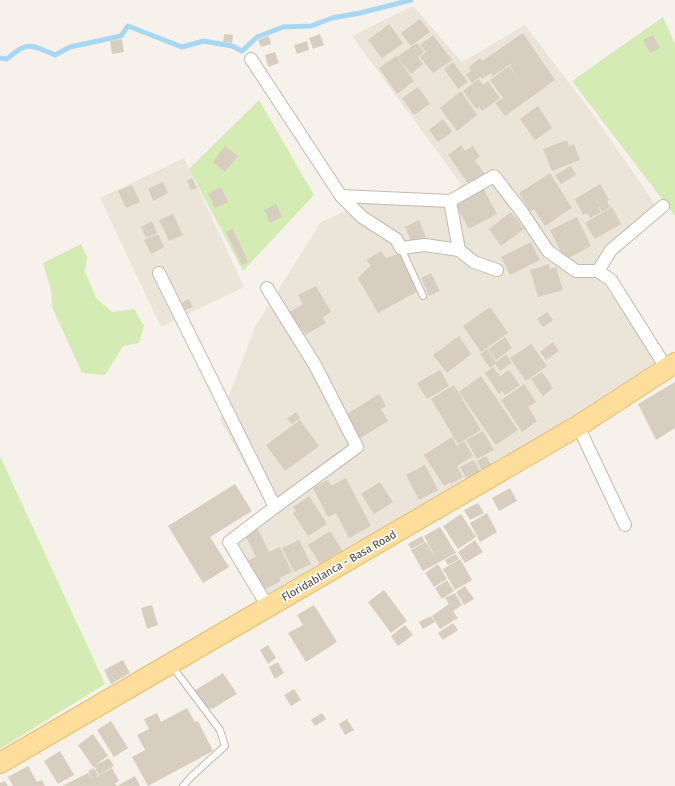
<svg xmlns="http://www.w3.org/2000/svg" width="675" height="786" font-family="'Fira Sans',sans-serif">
  <rect width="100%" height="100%" fill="#f6f2eb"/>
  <g fill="#eae4d9">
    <path d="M413,6L462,62L525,25L592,113L657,207L597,273L657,361L483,477L260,605L228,533L268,507L220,419L256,325L321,222L375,198L452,194L461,184L352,36Z"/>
    <path d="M184,158L244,287L161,327L100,198Z"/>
  </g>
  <g fill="#d4ebb4">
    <path d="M663,17L675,44V216L572,81Z"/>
    <path d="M259,100L314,195L243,271L189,169Z"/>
    <path d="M81,244L87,257L85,271L96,298L112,312L134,309L144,326L139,343L123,346L105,375L82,373L52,307L51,290L43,263Z"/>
    <path d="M0,456L105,684L0,749Z"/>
  </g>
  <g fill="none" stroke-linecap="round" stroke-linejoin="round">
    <path stroke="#a7d8f3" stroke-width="5" d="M0,58L7,59C28,40 31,45 55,55L70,47L121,36L128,26L182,47L204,41L232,46L242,51L257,37L283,27L311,26L332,18L360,13L411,0"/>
  </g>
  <g fill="#d8cec0">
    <path d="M420,19L430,32L411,46L401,33Z"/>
    <path d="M389,24L403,43L382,58L368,40Z"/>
    <path d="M523,33L555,80L505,116L495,103L503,98L490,80L509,66L521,83L510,66L512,63L493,76L491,73L482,79L480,77L472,83L466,75L471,71L469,67L480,58L482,61Z"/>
    <path d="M224,34L233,35L232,43L223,42Z"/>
    <path d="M320,34L324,45L313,49L309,38Z"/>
    <path d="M433,35L452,60L433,73L420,57L426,52L420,45Z"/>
    <path d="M653,35L660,48L650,53L643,40Z"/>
    <path d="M269,36L271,44L261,47L258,40Z"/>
    <path d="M122,39L124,52L112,54L110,41Z"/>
    <path d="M307,41L309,50L297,54L294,45Z"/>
    <path d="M417,43L424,52L418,57L423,64L411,74L397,57Z"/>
    <path d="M275,52L279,63L268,67L265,55Z"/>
    <path d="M396,56L414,81L397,94L379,68Z"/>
    <path d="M453,62L468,82L458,89L444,69Z"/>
    <path d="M479,79L483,85L488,81L500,98L482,111L479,107L476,109L463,91Z"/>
    <path d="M418,87L430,104L414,115L402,98Z"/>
    <path d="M461,91L477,115L457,131L440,108Z"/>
    <path d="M538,106L552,128L535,140L520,119Z"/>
    <path d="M443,119L452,132L438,142L429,130Z"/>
    <path d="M567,140L569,146L574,144L580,160L552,171L543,149Z"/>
    <path d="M461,145L465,151L473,146L480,156L475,161L486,175L470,186L448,155Z"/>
    <path d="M225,146L238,156L225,172L213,162Z"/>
    <path d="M571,166L576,175L561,184L555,175Z"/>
    <path d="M550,173L572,208L545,226L534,209L530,211L519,193Z"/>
    <path d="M192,178L197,188L191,190L187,180Z"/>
    <path d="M163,182L168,193L153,201L148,189Z"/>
    <path d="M600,184L609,200L607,201L610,207L602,212L599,206H598L601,212L590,218L587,213L583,215L575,199Z"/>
    <path d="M132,185L140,202L126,208L118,191Z"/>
    <path d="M221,187L228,202L215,208L208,193Z"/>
    <path d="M483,188L497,214L469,229L455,203Z"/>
    <path d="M276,204L282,217L270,223L264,210Z"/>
    <path d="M612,207L621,224L595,239L585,223Z"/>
    <path d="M511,212L524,229L501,246L489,229Z"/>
    <path d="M173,214L183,235L169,241L159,220Z"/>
    <path d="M577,217L591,246L565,260L550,230Z"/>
    <path d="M419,220L426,237L412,244L405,227Z"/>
    <path d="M152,221L157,233L146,238L141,227Z"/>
    <path d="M233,229L248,262L242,265L226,232Z"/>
    <path d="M158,234L164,247L151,254L144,240Z"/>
    <path d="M531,242L540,260L510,275L501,257Z"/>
    <path d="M381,251L386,258L401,253L418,291L378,313L358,278L371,265L366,260Z"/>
    <path d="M549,264L550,269L556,267L563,290L538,297L530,270Z"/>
    <path d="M431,273L440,291L429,296L421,278Z"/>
    <path d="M316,286L331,312L323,317L326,323L305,335L301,328L295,331L286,314L303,304L298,295Z"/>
    <path d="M189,299L193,307L183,311L179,304Z"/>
    <path d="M490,307L508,333L481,352L463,326Z"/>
    <path d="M547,312L553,320L543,327L537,319Z"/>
    <path d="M459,336L471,354L447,373L433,355Z"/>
    <path d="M505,337L512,348L496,360L488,349Z"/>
    <path d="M553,342L559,351L546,360L540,352Z"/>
    <path d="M531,344L547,366L526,381L510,358Z"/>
    <path d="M487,349L496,362L506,354L512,363L500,371L495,364L490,368L480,354Z"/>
    <path d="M493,367L500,376L509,370L520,385L505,395L502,391L499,394L485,373Z"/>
    <path d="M440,370L449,386L427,399L417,383Z"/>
    <path d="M542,372L553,388L543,396L531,379Z"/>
    <path d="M481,376L518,430L496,445L459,392Z"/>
    <path d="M675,382V428L656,440L638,404Z"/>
    <path d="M524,384L536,402L528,407L537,421L522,432L501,400Z"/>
    <path d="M454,385L481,430L458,444L431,399Z"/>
    <path d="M379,394L386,406L381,409L388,421L359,439L344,416Z"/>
    <path d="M296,412L300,418L292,424L287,419Z"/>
    <path d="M300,420L319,446L285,471L266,445Z"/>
    <path d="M483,431L494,450L477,459L466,440Z"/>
    <path d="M452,437L457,446L464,441L473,456L457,466L463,477L451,484L450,482L444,486L424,455Z"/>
    <path d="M486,456L491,465L482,471L477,461Z"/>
    <path d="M474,460L481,473L468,481L460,467Z"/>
    <path d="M425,465L438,490L419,500L406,475Z"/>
    <path d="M346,478L371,526L349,538L336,513L328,517L313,488L328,480L331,486Z"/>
    <path d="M380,482L393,502L374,514L361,494Z"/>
    <path d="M235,484L252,511L210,537L229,567L203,583L168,526Z"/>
    <path d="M510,488L517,501L499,511L492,498Z"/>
    <path d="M309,496L327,524L308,536L293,513L296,511L293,507Z"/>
    <path d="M478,503L484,513L470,520L464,510Z"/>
    <path d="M487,513L497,532L480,542L470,523Z"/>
    <path d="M461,514L476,537L458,549L443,526Z"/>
    <path d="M440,527L456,553L423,571L411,550L426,542L436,558L424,536Z"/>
    <path d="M258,529L269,552L280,547L292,572L279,578L281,581L261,591L246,561L256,557L245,535Z"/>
    <path d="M330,531L342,550L320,564L308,545Z"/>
    <path d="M422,536L425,542L411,549L408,544Z"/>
    <path d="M299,540L311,564L294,572L282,548Z"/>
    <path d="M475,540L483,552L465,563L458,552Z"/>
    <path d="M456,554L459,559L448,565L445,560Z"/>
    <path d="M460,559L472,580L455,590L443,569Z"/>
    <path d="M438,564L447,579L434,587L425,573Z"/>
    <path d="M447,580L454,591L442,599L435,588Z"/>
    <path d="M465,586L474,599L464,605L456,592Z"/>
    <path d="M384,590L407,621L391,633L368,602Z"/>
    <path d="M455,593L462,605L453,611L458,618L440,629L432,616L449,604L445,598Z"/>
    <path d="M152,605L158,625L147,629L141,608Z"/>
    <path d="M314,605L337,642L306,662L288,633L303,625L297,615Z"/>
    <path d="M431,616L435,622L423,629L419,622Z"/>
    <path d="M453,623L458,630L443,640L438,633Z"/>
    <path d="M405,625L413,635L398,646L391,636Z"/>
    <path d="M268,645L276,658L268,664L260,650Z"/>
    <path d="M123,660L130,673L111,684L104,670Z"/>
    <path d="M278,662L284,673L275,679L269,667Z"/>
    <path d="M223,673L237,694L212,709L211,708L206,710L194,691Z"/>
    <path d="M294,689L301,700L291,706L284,695Z"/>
    <path d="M187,708L195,722L198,721L213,751L148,786L132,757L145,750L137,735L149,729L144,719L157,713L161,722Z"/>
    <path d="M322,713L326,719L315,726L311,720Z"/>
    <path d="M347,719L354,730L345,735L339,724Z"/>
    <path d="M111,721L128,748L114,757L97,730Z"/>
    <path d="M93,734L108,756L93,767L78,745Z"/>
    <path d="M60,751L74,775L58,784L44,761Z"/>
    <path d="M109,758L114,766L99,775L94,766Z"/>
    <path d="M28,766L37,782L42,780L45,786H13L8,777Z"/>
    <path d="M94,768L98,775L96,777L112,768L119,781L115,783L117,786L135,776L140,786H62L88,773L92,779L88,771Z"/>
    <path d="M5,781L8,786H0V783Z"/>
  </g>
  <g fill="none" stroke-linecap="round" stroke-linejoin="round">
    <defs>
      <g id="lane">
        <path d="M401,248L423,296"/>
        <path d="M172,666L220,730L225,746L191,777L183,786"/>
      </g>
      <g id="street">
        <path d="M251,59L341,196"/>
        <path d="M450,201L459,250L474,262L497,270"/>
        <path d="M459,250L425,245L401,248L396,239L362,217L341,196L450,201L494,176L522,212L548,251L576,271H598L611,280L667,369"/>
        <path d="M598,271L611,250L663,206"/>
        <path d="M159,273L275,507L229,542L268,607"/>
        <path d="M267,288L315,365L357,447L275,507"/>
        <path d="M578,426L625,525"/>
      </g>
      <path id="primary" d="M0,763L578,426L675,363"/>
    </defs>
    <use href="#lane" stroke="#c2baad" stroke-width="8"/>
    <use href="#street" stroke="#c2baad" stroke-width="14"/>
    <use href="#primary" stroke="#e8bc67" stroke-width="22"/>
    <use href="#lane" stroke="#fff" stroke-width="6"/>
    <use href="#street" stroke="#fff" stroke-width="12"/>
    <use href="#primary" stroke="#ffde9c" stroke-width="20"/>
  </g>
  <g text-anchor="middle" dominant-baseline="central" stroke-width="3.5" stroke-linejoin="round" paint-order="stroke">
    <g font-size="11" fill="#4b4338" stroke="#fff">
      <text transform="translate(339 566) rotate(-30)">Floridablanca - Basa Road</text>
    </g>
  </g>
</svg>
